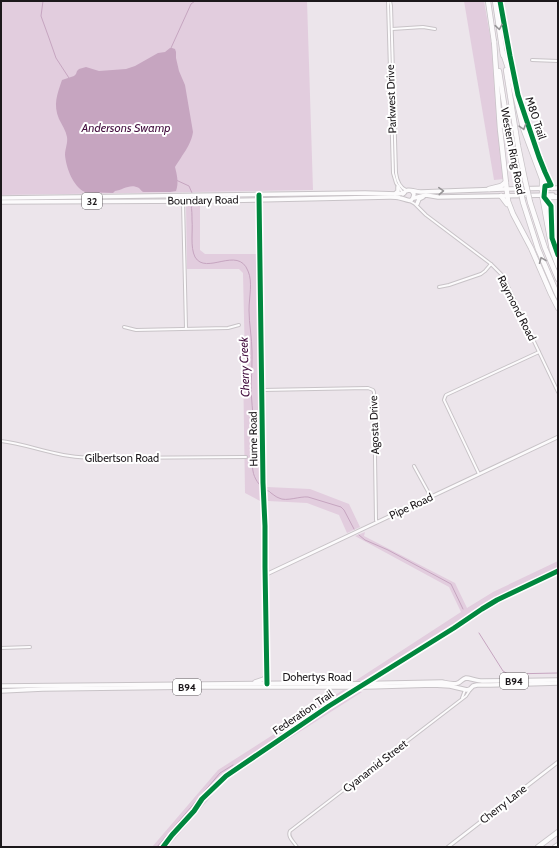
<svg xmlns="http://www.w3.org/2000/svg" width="559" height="848" font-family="Cabin,sans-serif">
  <rect width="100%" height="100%" fill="#ece5eb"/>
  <g fill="#e2cdde">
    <path d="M1,1H307L313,190L1,195Z"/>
    <path d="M464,1H484L492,47L504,179L494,180Z"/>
    <path d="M187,203H200V250L205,254H256L260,501L245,493L243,363H245L243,273L239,269H187L186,205Z"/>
    <path d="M267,487L310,489L349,504L360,527L347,533L339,515L307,503L268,501Z"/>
    <path d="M365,532L364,536L455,583L467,608L493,592L558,561V575L498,603L378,680L355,681L461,612L449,587L355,536Z"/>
    <path d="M343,690L362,692L226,779L168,847H152L218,770Z"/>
  </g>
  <path fill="#c6a5c0" d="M170,48H172L175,49L176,52V58L179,71L185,85L193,132C192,140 187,149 182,156C180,160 177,163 175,167C177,175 179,183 176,191L170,192H144C142,192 141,190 139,188C130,183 123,190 115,191L113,193L85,192C73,187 66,167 65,155C65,149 68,143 67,137C66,131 62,125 59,119C53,104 57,95 62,80L74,76L76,74L77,71L79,69L86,67L99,71L126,69L135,66L158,53L165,52Z"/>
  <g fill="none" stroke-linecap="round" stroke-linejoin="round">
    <g stroke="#c6a5c0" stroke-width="1">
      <path d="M43,1L41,16L49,38L56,58L69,78"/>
      <path d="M171,48L191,4L195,1"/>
      <path d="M176,180L189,186L192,193"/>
      <path d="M191,205C192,210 192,215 192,220C193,231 190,247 195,257C206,276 238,245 248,271C253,282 249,297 249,310C249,324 252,338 252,352C252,362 252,373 251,383C251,398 253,413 254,428C254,442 250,457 253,471C254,478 259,486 266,490C270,492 268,490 271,493C274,495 276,497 279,498C286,502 300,496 308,497L341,507L344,510L354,529"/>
      <path d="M359,535L365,540L388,550L451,584L463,609"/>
      <path d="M479,633L503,671L508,674L558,673"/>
      <path d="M157,847L220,773L233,765"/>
    </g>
    <defs>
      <g id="minor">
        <path d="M388,1L393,173L396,183L403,193"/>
        <path d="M390,1L391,6L396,173C397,180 399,187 406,190"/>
        <path d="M392,29L423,27L435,29"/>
        <path d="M532,60L558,61"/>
        <path d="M410,201L415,204L426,215L491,264L503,276L558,392"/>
        <path d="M183,202L186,328"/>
        <path d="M439,287L449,285L481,274L485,271L491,264"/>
        <path d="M124,327L136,330L228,328L239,325"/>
        <path d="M262,390L368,388L373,390L374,392L376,520L377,522"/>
        <path d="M1,441C19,443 36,449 54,453C69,457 85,458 101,458L246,457"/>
        <path d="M414,466L431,497"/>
        <path d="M479,474L444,400L445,397L446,395L539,352"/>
        <path d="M1,648L30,647"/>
        <path d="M462,698L465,690"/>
        <path d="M297,847C294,842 287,837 290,831L466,696L470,690"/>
      </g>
      <g id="tertiary">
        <path d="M259,195L263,483L265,526V567L267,684"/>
        <path d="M265,575L558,437"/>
        <path d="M448,847L558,762"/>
      </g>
      <g id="primary">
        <path d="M395,194L398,191V187"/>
        <path d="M403,194C407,187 414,192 421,192L504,189L558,188"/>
        <path d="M1,198L365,193L397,194L404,193"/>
        <path d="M414,198L426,195L438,197L553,195"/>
        <path d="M1,202L205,201L390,197C393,197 397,197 400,198C407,199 412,205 414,194L412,191"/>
        <path d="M417,204L419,199L423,197"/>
        <path d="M255,682L264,679L267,675"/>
        <path d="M1,686L311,683L345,684L442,682C447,683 453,685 458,683C461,682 462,679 466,678C469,678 478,681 482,681L558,680"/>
        <path d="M1,691L43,689L199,687H367L433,685L450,686L467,690L470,689L473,686L477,685H490L558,683"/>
      </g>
      <g id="motorway">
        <path d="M488,1L494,42"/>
        <path d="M495,1L503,55"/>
        <path d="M494,41L500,129L508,201L513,214L531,248L551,294L558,308"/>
        <path d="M503,53L511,77L523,128L542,179V195L552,250L558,266"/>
        <path d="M506,70L518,146L525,180"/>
        <path d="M499,71L513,161L519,184"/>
        <path d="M543,176L548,185L552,188"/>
        <path d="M489,189L501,186L506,182"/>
        <path d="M501,196L507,204"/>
        <path d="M523,202L538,249L558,296"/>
        <path d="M530,202L545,248L558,279"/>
        <path d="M546,208L548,199L551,197H558"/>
        <path d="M538,847L558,832"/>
        <path d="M555,847L558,845"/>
      </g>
    </defs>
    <use href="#minor" stroke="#c8c3c7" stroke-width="4"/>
    <use href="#tertiary" stroke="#c8c3c7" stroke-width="4.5"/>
    <use href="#primary" stroke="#c8c3c7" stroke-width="5.5"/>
    <use href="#motorway" stroke="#c8c3c7" stroke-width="6"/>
    <use href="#minor" stroke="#fcfbfc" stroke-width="2"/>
    <use href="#tertiary" stroke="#fcfbfc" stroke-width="2.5"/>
    <use href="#primary" stroke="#fcfbfc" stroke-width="3.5"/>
    <use href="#motorway" stroke="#fcfbfc" stroke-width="4.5"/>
    <defs>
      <g id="motorway-bridge">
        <path d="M525,180L530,202"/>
        <path d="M519,184L523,202"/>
      </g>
    </defs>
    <use href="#motorway-bridge" stroke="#c8c3c7" stroke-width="6" stroke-linecap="butt"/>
    <use href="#motorway-bridge" stroke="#fcfbfc" stroke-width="4.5"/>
    <defs>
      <g id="cycleway">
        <path d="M500,1L510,56L518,95L539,157L545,172L551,185L545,186L544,197L551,206L552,238L558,255"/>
        <path d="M259,195L263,483L265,526V567L267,684"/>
        <path d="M163,847L172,835L194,811L202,799L226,776L329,706L454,628L482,609L497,600L558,571"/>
      </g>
    </defs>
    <use href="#cycleway" stroke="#fff" stroke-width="8"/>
    <use href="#cycleway" stroke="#00873e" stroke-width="5"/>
  </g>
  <defs><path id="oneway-chevron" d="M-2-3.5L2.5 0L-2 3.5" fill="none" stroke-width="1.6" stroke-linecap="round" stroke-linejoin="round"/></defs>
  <g stroke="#979597">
    <use href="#oneway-chevron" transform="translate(499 27) rotate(81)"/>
    <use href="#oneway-chevron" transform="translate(523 127) rotate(73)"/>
    <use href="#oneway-chevron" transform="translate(441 191) rotate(-3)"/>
    <use href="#oneway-chevron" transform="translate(542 260) rotate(-112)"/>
  </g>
  <g text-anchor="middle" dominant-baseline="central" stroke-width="4" stroke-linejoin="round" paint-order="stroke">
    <g fill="#fff" stroke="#605d5f" stroke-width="1">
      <rect x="82" y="193" width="20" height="16" rx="3"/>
      <rect x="500" y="673" width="28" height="16" rx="3"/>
      <rect x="173" y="679" width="28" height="16" rx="3"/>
    </g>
    <g font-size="10" font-weight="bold" fill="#1c181b">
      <text x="92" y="201">32</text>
      <text x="514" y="681">B94</text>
      <text x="187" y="687">B94</text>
    </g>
    <g font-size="11" fill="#1c181b" stroke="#fff">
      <text transform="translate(391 99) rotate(-92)">Parkwest Drive</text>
      <text transform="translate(536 118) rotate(72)">M80 Trail</text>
      <text transform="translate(513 151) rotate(79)">Western Ring Road</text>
      <text transform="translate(203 200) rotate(-1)">Boundary Road</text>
      <text transform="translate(517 308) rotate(63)">Raymond Road</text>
      <text transform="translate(374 425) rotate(-92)">Agosta Drive</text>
      <text transform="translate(253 439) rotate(-91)">Hume Road</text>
      <text x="122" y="458">Gilbertson Road</text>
      <text transform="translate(411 506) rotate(-25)">Pipe Road</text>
      <text x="317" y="677">Dohertys Road</text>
      <text transform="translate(303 712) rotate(-34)">Federation Trail</text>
      <text transform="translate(375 766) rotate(-38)">Cyanamid Street</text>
      <text transform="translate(503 804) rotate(-38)">Cherry Lane</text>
    </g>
    <g font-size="12" font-style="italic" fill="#451040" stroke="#fff">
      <text x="126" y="127">Andersons Swamp</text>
      <text transform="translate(244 367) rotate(-92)">Cherry Creek</text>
    </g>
  </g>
  <rect width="559" height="848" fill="none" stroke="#1c181b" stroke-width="4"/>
</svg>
